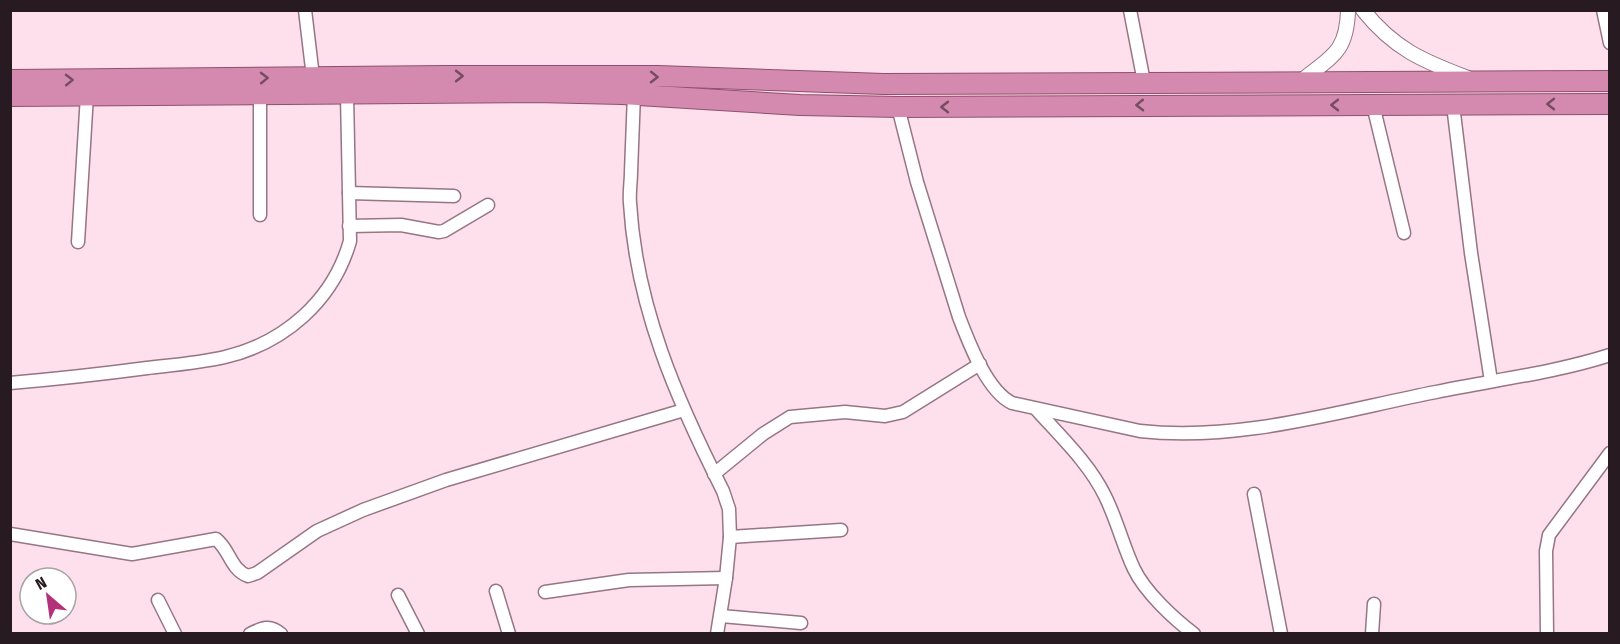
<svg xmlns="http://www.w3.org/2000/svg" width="1620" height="644" font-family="'Fira Sans Condensed',sans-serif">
  <rect width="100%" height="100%" fill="#fde0ec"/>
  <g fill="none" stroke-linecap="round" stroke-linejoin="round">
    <defs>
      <g id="minor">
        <path d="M305,10L313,77"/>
        <path d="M1130,10L1144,82"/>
        <path d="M1603,10L1610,43"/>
        <path d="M634,94C633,120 632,146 631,172C631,182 629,193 630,203C636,307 677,400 723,491L729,509L730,537L726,578L717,634"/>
        <path d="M1373,105L1404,233"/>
        <path d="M1453,105L1471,253L1491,381"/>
        <path d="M898,107L917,182L959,317C969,343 987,391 1012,403L1140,431C1240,442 1339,411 1436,392C1493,380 1554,373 1610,355"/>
        <path d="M349,193L454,196"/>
        <path d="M260,215V95"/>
        <path d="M349,226L401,225L439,232L444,231L488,205"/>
        <path d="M78,242L87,95"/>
        <path d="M10,383C56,379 102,374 147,368C173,365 199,363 225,357C284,343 333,301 350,241L347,95"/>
        <path d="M1036,409C1060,436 1089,463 1105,496C1117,520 1123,546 1134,569C1145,592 1174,619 1194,634"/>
        <path d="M714,474L763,434L790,417L845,412L885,416L903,412L980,364"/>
        <path d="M1254,494L1281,634"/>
        <path d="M10,534L132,554L216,539C230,550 230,569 248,576L257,573L317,531L363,510L446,480L684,410"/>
        <path d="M730,537L841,530"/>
        <path d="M496,591L509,634"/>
        <path d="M545,592L629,580L726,578"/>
        <path d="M398,595L418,634"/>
        <path d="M158,600L175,634"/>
        <path d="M721,616L801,623"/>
        <path d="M250,634C262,628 270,624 281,634"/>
        <path d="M1372,634L1374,604"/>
        <path d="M1547,634L1546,551L1549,535L1610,453"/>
      </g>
      <g id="tertiary">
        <path d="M1363,10C1394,49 1423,61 1468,78"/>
        <path d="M1300,82C1330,57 1347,54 1348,10"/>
      </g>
      <g id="trunk">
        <path d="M10,80L446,76H658L884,84L1610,81"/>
        <path d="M10,96L536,92L622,94L800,105L898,107L1610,104"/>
      </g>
    </defs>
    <use href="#minor" stroke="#967584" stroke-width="15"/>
    <use href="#tertiary" stroke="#967584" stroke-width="16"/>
    <use href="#trunk" stroke="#904f6f" stroke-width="22"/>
    <use href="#minor" stroke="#fff" stroke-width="12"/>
    <use href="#tertiary" stroke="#fff" stroke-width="14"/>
    <use href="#trunk" stroke="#d48aae" stroke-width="20"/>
  </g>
  <defs><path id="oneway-chevron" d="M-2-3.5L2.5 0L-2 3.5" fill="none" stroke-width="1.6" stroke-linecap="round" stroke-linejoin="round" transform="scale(1.5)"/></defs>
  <g stroke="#754c60">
    <use href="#oneway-chevron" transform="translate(459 76)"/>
    <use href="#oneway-chevron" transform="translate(654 77) rotate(1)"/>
    <use href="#oneway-chevron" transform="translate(264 78) rotate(-1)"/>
    <use href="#oneway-chevron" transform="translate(69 80) rotate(-1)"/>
    <use href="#oneway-chevron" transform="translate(1551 104) rotate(180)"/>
    <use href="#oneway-chevron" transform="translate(1140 105) rotate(179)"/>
    <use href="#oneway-chevron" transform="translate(1335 105) rotate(-180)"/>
    <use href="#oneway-chevron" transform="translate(945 107) rotate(-180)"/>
  </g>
  <rect width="1620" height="644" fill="none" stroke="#271a20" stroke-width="24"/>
  <g transform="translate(48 596) rotate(331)"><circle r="28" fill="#ffffff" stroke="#a9a3a6" stroke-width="1.5"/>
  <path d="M0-4.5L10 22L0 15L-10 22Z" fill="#b3317a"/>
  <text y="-9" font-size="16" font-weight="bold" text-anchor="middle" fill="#271a20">N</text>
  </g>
</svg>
